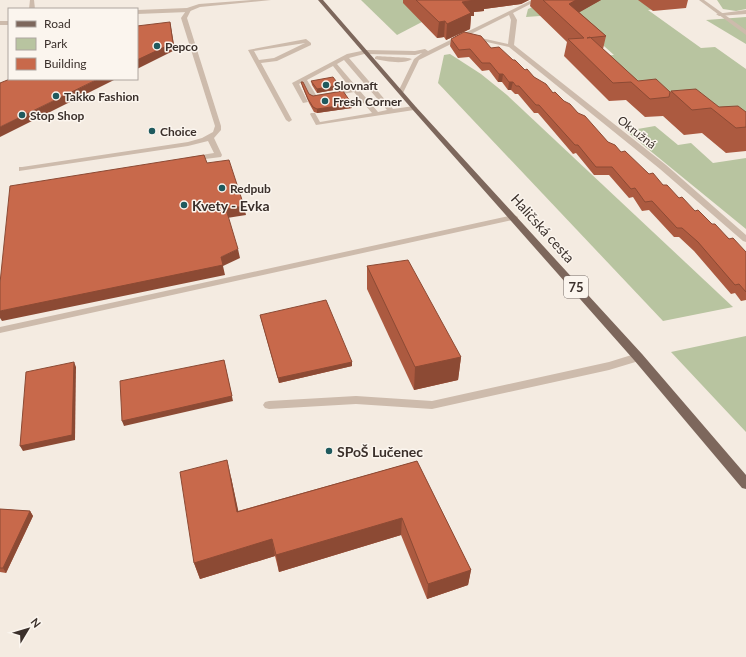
<svg xmlns="http://www.w3.org/2000/svg" width="746" height="657" font-family="Lato,sans-serif">
  <rect width="100%" height="100%" fill="#f4ebe1"/>
  <g fill="#b8c4a0">
    <path d="M361,0H464L397,35Z"/>
    <path d="M549,0H648L659,9L648,10L701,48L715,47L746,69V132L674,108L601,56L614,55L568,14L526,17L528,9Z"/>
    <path d="M717,0H746V9L736,11L723,9Z"/>
    <path d="M746,17V44L706,20Z"/>
    <path d="M450,54L481,74L507,95L733,307L663,321L438,83L444,55Z"/>
    <path d="M655,126L678,145L691,143L713,163L746,158V229L626,131Z"/>
    <path d="M746,336V432L671,352Z"/>
  </g>
  <g fill="none" stroke-linecap="round" stroke-linejoin="round">
    <g fill="#cdbbac" fill-rule="evenodd">
      <path d="M188,8L191,10L187,18L221,126V130L214,138L222,155L221,157L189,161V157L214,153L208,141L188,146L19,171V167H22L188,142L202,138L213,132L215,126L181,18Z"/>
      <path d="M746,10V14L719,16L716,14Z"/>
      <path d="M306,39L311,43V45L277,61L261,63L292,120L289,122L286,120L248,50ZM305,43L274,58L259,60L254,51Z"/>
      <path d="M366,50L368,51V53L349,58L393,109L414,106L417,108L414,110L316,125L310,114L311,113H315L320,122L372,113L354,92L314,99L311,97L303,82L299,84L308,102L303,103L292,83L347,54ZM344,60L387,110L378,112L337,64ZM333,66L351,89L316,95L307,80Z"/>
      <path d="M514,215L518,217L517,219L0,333V327Z"/>
      <path d="M638,353L642,354L643,357L642,360L609,370L432,409L356,404L269,409L265,408L263,405L265,402L269,401L356,396L432,401L609,362Z"/>
    </g>
    <g fill="#cdbbac" fill-rule="evenodd">
      <path d="M30,0H34L35,9H29Z"/>
      <path d="M252,0H271L200,7L188,12L137,14V10L187,8L199,4Z"/>
      <path d="M532,0H538L513,13L517,20L514,45L666,165L746,235V242L743,241L660,169L509,47L469,38L472,36L508,44L511,20L509,15L419,60L403,93L398,92L414,59L422,53L415,55L366,54L363,52L366,50L415,51L425,49L428,51Z"/>
      <path d="M699,0H704L746,30V35Z"/>
      <rect x="0" y="21" width="9" height="4"/>
      <path d="M377,56C384,57 408,57 412,59C403,65 385,61 375,59V57Z"/>
    </g>
    <path fill="#7d675c" fill-rule="evenodd" d="M318,0H323L416,107L642,354L746,475V489L742,488L634,360L412,109Z"/>
  </g>
  <g fill="#ac5a40">
    <path d="M403,0H529L521,4L484,9V11L474,12V16H471L470,29L446,40L444,37L437,38L403,3Z"/>
    <path d="M531,0H601L579,12L606,36L603,49L638,81L719,107L746,112V151L726,153L702,133L684,135L663,116L645,117L626,100L609,101L564,56L567,42L530,6Z"/>
    <path d="M638,0H688L686,8L653,11Z"/>
    <path d="M451,39L491,48L513,60L578,113L608,142L649,174L746,252V300L741,301L735,293L731,294L694,251L679,237H674L649,210L642,211L633,197L629,198L609,175H594L576,153L573,154L538,113H534L518,94H515L511,90H508L502,82H498L489,70L482,71L469,57L458,58L450,46Z"/>
    <path d="M311,81L339,89L317,93L312,85Z"/>
    <path d="M301,82L309,94L313,96L352,104V108L317,113L314,112L309,103L302,86Z"/>
    <path d="M367,266L461,357L458,380L414,390L367,289Z"/>
    <path d="M260,315L352,362V366L279,383L261,319Z"/>
    <path d="M417,461L471,570L468,585L427,599L401,535L279,572L275,556L200,579L194,563L231,477L238,511Z"/>
    <path d="M0,509L30,511L33,516L6,573L0,572Z"/>
  </g>
  <g fill="#8c4a34">
    <path d="M472,0H529L521,4L484,9V11L474,12V16H471L470,29L446,40L447,24L462,2Z"/>
    <path d="M576,0H601L566,20L569,4Z"/>
    <path d="M445,21L444,37L437,38L439,22Z"/>
    <path d="M170,22L175,50L137,69V60Z"/>
    <path d="M499,74H503L502,82H498Z"/>
    <path d="M98,79H116L0,137V127Z"/>
    <path d="M509,82H513L511,90H508Z"/>
    <path d="M339,85V89L317,93V89Z"/>
    <path d="M352,104V108L317,113V109Z"/>
    <path d="M244,206L246,215L227,218L226,209Z"/>
    <path d="M238,249L240,258L223,266L225,275L2,321L0,318V311L221,257Z"/>
    <path d="M461,357L458,380L414,390L415,367Z"/>
    <path d="M224,360L233,401L124,426L122,421Z"/>
    <path d="M74,362L76,367L75,440L23,451L20,446Z"/>
    <path d="M352,362V366L279,383L278,378Z"/>
    <path d="M227,460L231,477L242,528L237,512Z"/>
    <path d="M30,511L33,516L6,573L3,568Z"/>
    <path d="M402,518L401,535L279,572L276,555Z"/>
    <path d="M272,539L275,556L200,579L194,563Z"/>
    <path d="M471,570L468,585L427,599L428,584Z"/>
  </g>
  <g fill="#c8694b" stroke="#8c4a34">
    <path d="M416,0H475L462,2L471,13L447,24L445,21L439,22Z"/>
    <path d="M543,0H576L569,4L606,36L587,38L590,37L638,81L656,79L670,92L669,97L650,99L631,82L613,83L568,39L584,38Z"/>
    <path d="M170,22L173,43L137,60V26Z"/>
    <path d="M464,32L481,36L491,48L499,47L513,60H515L525,70L527,69L534,77L546,84L553,93L555,92L564,101L570,104L578,113L585,116L608,142L615,145L621,152L625,151L649,174L653,173L663,185H667L679,198L682,197L695,211L698,210L712,224H715L729,239L733,238L746,252V292L739,284L735,285L698,242L682,228H677L652,201L645,202L635,188L631,189L612,167H596L578,145H575L539,105H536L519,86H516L513,82H509L503,74H499L490,63H482L470,49L459,50L451,39Z"/>
    <path d="M333,77L339,85L317,89L311,81Z"/>
    <path d="M10,79H98L0,127V83Z"/>
    <path d="M301,82H303L309,94L313,96L343,91L352,104L317,109L313,107L308,99Z"/>
    <path d="M696,89L719,107L738,106L746,112V127L736,128L711,108L692,110L671,91Z"/>
    <path d="M204,155L207,163L229,160L244,206L226,209L238,249L221,257L223,265L0,311V283L10,186Z"/>
    <path d="M408,260L461,357L415,367L367,266Z"/>
    <path d="M326,300L352,362L278,378L260,315Z"/>
    <path d="M224,360L232,396L122,421L120,381Z"/>
    <path d="M74,362L72,435L20,446L26,372Z"/>
    <path d="M227,460L237,512L417,461L471,570L428,584L402,518L276,555L272,539L194,563L180,472Z"/>
    <path d="M0,509L30,511L3,568H0Z"/>
  </g>
  <g fill="#1f5a5e" stroke="#fbf5ee" stroke-width="1.5">
    <circle cx="157" cy="46" r="4"/>
    <circle cx="326" cy="85" r="4"/>
    <circle cx="56" cy="96" r="4"/>
    <circle cx="325" cy="101" r="4"/>
    <circle cx="22" cy="115" r="4"/>
    <circle cx="152" cy="131" r="4"/>
    <circle cx="222" cy="188" r="4"/>
    <circle cx="184" cy="205" r="4"/>
    <circle cx="329" cy="451" r="4"/>
  </g>
  <g text-anchor="middle" dominant-baseline="central" stroke-width="3" stroke-linejoin="round" paint-order="stroke">
    <g font-size="12" font-weight="bold" fill="#3b302b" stroke="#fbf5ee" text-anchor="start">
      <text x="165" y="46">Pepco</text>
      <text x="334" y="85">Slovnaft</text>
      <text x="64" y="96">Takko Fashion</text>
      <text x="333" y="101">Fresh Corner</text>
      <text x="30" y="115">Stop Shop</text>
      <text x="160" y="131">Choice</text>
      <text x="230" y="188">Redpub</text>
    </g>
    <g font-size="12" fill="#3b302b" stroke="#fbf5ee">
      <text transform="translate(637 132) rotate(38)">Okružná</text>
    </g>
    <rect fill="#fbf5ee" stroke="#756b66" stroke-width="1" x="564" y="276" width="24" height="22" rx="3"/>
    <g font-size="13" font-weight="bold" fill="#3b302b">
      <text x="576" y="287">75</text>
    </g>
    <g font-size="14" font-weight="bold" fill="#3b302b" stroke="#fbf5ee" text-anchor="start">
      <text x="192" y="205">Kvety - Evka</text>
      <text x="337" y="451">SPoŠ Lučenec</text>
    </g>
    <g font-size="14" fill="#3b302b" stroke="#fbf5ee">
      <text transform="translate(543 228) rotate(48)">Haličská cesta</text>
    </g>
  </g>
  <rect x="8" y="8" width="130" height="72" fill="#fbf5ee" stroke="#aea6a0"/>
  <rect x="16" y="21" width="20" height="6" fill="#7d675c" stroke="#aea6a0"/>
  <text x="44" y="28" font-size="12" fill="#3b302b">Road</text>
  <rect x="16" y="38" width="20" height="12" fill="#b8c4a0" stroke="#aea6a0"/>
  <text x="44" y="48" font-size="12" fill="#3b302b">Park</text>
  <rect x="16" y="58" width="20" height="12" fill="#c8694b" stroke="#aea6a0"/>
  <text x="44" y="68" font-size="12" fill="#3b302b">Building</text>
  <g transform="translate(28 629) rotate(52)" stroke="#fbf5ee" stroke-width="3" paint-order="stroke">
  <path d="M0-3L7 15L0 10L-7 15Z" fill="#3b302b"/>
  <text y="-6" font-size="11" font-weight="bold" text-anchor="middle" fill="#3b302b">N</text>
  </g>
</svg>
